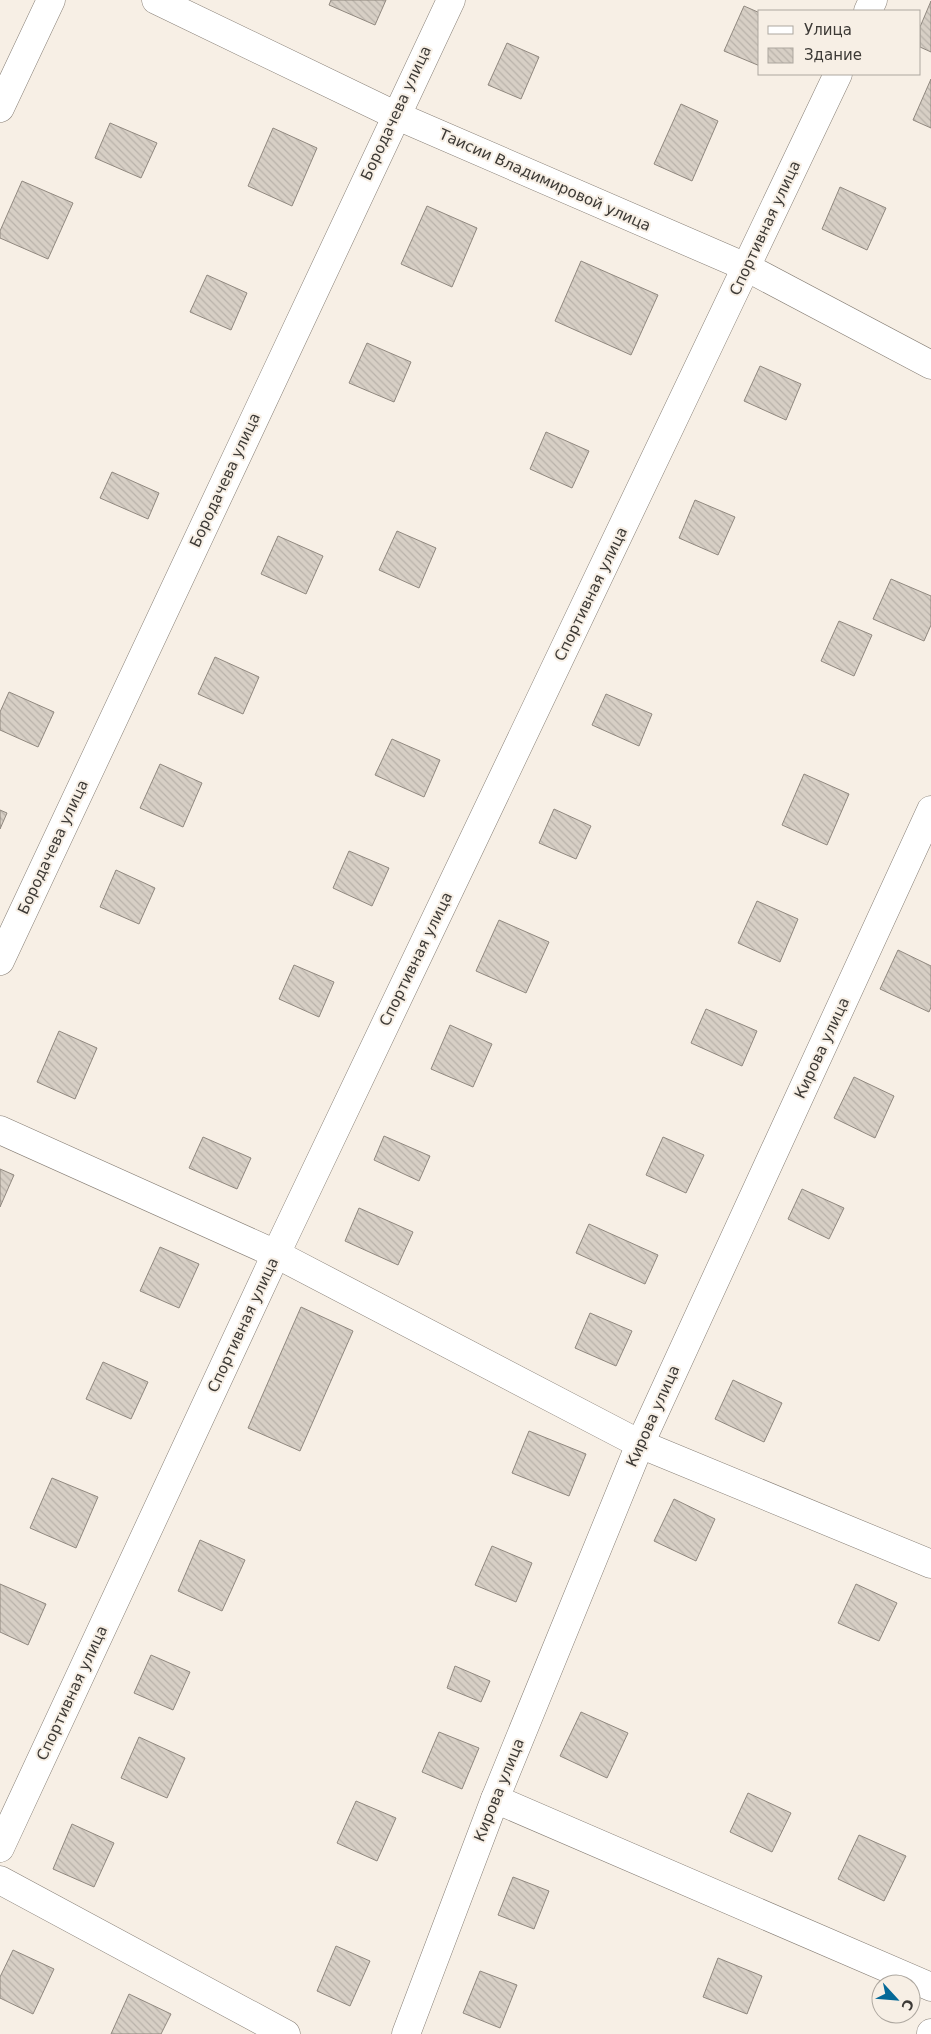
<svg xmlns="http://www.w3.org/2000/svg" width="931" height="2034" font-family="'DejaVu Sans',sans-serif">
  <defs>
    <pattern id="building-back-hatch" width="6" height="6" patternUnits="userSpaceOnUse" patternTransform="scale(1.25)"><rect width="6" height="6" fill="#d7cfc5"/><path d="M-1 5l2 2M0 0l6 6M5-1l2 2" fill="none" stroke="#b9b2aa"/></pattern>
  </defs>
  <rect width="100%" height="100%" fill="#f7efe5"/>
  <g fill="url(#building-back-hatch)" stroke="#90887f">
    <path d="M331,0H386L375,25L329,5Z"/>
    <path d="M931,1V52L920,47V27Z"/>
    <path d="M744,6L760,13V66L724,51Z"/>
    <path d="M507,43L539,57L521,99L488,85Z"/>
    <path d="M931,79V128L913,120Z"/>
    <path d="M681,104L718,121L692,181L654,164Z"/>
    <path d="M110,123L157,143L141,178L95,158Z"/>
    <path d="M273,128L317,148L292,206L248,186Z"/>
    <path d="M22,181L73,203L48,259L0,238V231Z"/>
    <path d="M840,187L886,208L867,250L822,229Z"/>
    <path d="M427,206L477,228L452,287L401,264Z"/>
    <path d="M581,261L658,295L631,355L555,321Z"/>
    <path d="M207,275L247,293L231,330L190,312Z"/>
    <path d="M367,343L411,362L394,402L349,383Z"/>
    <path d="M760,366L801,384L786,420L744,401Z"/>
    <path d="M546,432L589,451L572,488L530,469Z"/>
    <path d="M112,472L159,493L148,519L100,498Z"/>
    <path d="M695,500L735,517L718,555L679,538Z"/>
    <path d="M397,531L436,548L419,588L379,570Z"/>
    <path d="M278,536L323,556L306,594L261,574Z"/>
    <path d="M891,579L931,596V625L924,641L873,619Z"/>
    <path d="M839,621L872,635L854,676L821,661Z"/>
    <path d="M215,657L259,677L243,714L198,694Z"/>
    <path d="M9,692L54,712L38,747L0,730V712Z"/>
    <path d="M606,694L652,714L639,746L592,725Z"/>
    <path d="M392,739L440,760L424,797L375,775Z"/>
    <path d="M160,764L202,783L183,827L140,808Z"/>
    <path d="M804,774L849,794L827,845L782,825Z"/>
    <path d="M554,809L591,826L576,859L539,843Z"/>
    <path d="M0,810L7,813L0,829Z"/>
    <path d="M349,851L389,868L372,906L333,888Z"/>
    <path d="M116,870L155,888L139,924L100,907Z"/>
    <path d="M757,901L798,919L780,962L738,943Z"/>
    <path d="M499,920L549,942L526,993L476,971Z"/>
    <path d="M898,950L931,966V1007L929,1012L880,989Z"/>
    <path d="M294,965L334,982L319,1017L279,999Z"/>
    <path d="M706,1009L757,1031L742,1066L691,1043Z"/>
    <path d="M450,1025L492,1044L473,1087L431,1069Z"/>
    <path d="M59,1031L97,1048L75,1099L37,1082Z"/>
    <path d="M854,1077L894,1096L875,1138L834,1118Z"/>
    <path d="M384,1136L430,1156L419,1181L374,1160Z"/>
    <path d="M203,1137L251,1158L237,1189L189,1168Z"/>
    <path d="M663,1137L704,1155L686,1193L646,1175Z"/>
    <path d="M0,1169L14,1175L0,1207Z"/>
    <path d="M802,1189L844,1208L829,1239L788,1219Z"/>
    <path d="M359,1208L413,1232L398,1265L345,1241Z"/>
    <path d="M589,1224L658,1255L645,1284L576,1253Z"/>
    <path d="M160,1247L199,1264L179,1308L140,1291Z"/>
    <path d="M301,1307L353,1331L300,1451L248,1428Z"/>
    <path d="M590,1313L632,1331L616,1366L575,1348Z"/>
    <path d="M103,1362L148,1382L131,1419L86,1399Z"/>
    <path d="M733,1380L782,1403L764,1442L715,1419Z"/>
    <path d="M529,1431L586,1454L569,1496L512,1473Z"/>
    <path d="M52,1478L98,1497L76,1548L30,1528Z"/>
    <path d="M674,1499L715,1519L696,1561L654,1541Z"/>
    <path d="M200,1540L245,1560L222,1611L178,1591Z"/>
    <path d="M492,1546L532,1563L516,1602L475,1585Z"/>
    <path d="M0,1584L46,1604L28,1645L0,1632Z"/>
    <path d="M856,1584L897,1603L879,1641L838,1623Z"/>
    <path d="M151,1655L190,1672L173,1710L134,1693Z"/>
    <path d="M455,1666L490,1681L481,1702L447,1688Z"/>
    <path d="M581,1712L628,1733L607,1778L560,1756Z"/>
    <path d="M439,1732L479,1748L462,1789L422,1772Z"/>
    <path d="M139,1737L185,1758L167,1798L121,1778Z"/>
    <path d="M748,1793L791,1813L772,1852L730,1832Z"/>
    <path d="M356,1801L396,1818L377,1861L337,1843Z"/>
    <path d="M72,1824L114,1843L94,1887L53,1869Z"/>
    <path d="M859,1835L906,1856L884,1901L838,1879Z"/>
    <path d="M513,1877L549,1891L534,1929L498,1915Z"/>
    <path d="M336,1946L370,1961L350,2006L317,1991Z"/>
    <path d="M13,1950L54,1969L33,2014L0,1998V1977Z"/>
    <path d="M718,1958L762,1976L747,2014L703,1997Z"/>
    <path d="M480,1971L517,1985L500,2028L463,2013Z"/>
    <path d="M129,1994L171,2014L161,2034H111Z"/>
  </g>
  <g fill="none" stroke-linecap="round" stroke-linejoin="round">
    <defs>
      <g id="minor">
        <path d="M156,0L395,115L746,267L931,365"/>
        <path d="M868,11L873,0"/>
        <path d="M0,108L51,0"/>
        <path d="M0,961L451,0"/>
        <path d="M0,1130L276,1254L640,1444L931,1564"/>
        <path d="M495,1799L931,1987"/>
        <path d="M0,1848L276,1254L838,74"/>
        <path d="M0,1880L286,2034"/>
        <path d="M406,2034L495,1799L640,1444L931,810"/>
        <path d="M931,2034V2033"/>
      </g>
    </defs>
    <use href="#minor" stroke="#877f76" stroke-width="29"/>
    <use href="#minor" stroke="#fff" stroke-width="28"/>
  </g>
  <g text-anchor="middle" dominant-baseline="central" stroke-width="4" stroke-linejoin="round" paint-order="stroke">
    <g font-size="15" fill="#3d3a36" stroke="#f7efe5">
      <text transform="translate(396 113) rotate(-65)">Бородачева улица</text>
      <text transform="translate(545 180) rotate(24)">Таисии Владимировой улица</text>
      <text transform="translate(765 228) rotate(-65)">Спортивная улица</text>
      <text transform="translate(225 480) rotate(-65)">Бородачева улица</text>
      <text transform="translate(591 594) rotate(-64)">Спортивная улица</text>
      <text transform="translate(53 847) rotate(-65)">Бородачева улица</text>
      <text transform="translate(416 959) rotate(-64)">Спортивная улица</text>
      <text transform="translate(822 1048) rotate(-65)">Кирова улица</text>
      <text transform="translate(243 1325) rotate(-65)">Спортивная улица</text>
      <text transform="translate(653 1416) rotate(-66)">Кирова улица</text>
      <text transform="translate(72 1693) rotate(-65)">Спортивная улица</text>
      <text transform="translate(499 1790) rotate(-68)">Кирова улица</text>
    </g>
  </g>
  <rect x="758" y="10" width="162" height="65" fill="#f7efe5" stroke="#ada79f"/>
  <rect x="768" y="26" width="25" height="8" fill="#ffffff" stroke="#ada79f"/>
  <text x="804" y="35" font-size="15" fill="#3d3a36">Улица</text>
  <rect x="768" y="48" width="25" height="15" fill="url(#building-back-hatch)" stroke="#ada79f"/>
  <text x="804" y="60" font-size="15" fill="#3d3a36">Здание</text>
  <g transform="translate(896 1999) rotate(116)"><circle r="24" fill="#f7efe5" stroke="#ada79f"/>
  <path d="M0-4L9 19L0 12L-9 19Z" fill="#056997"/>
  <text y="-8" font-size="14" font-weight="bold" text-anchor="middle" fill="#3d3a36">С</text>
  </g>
</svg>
